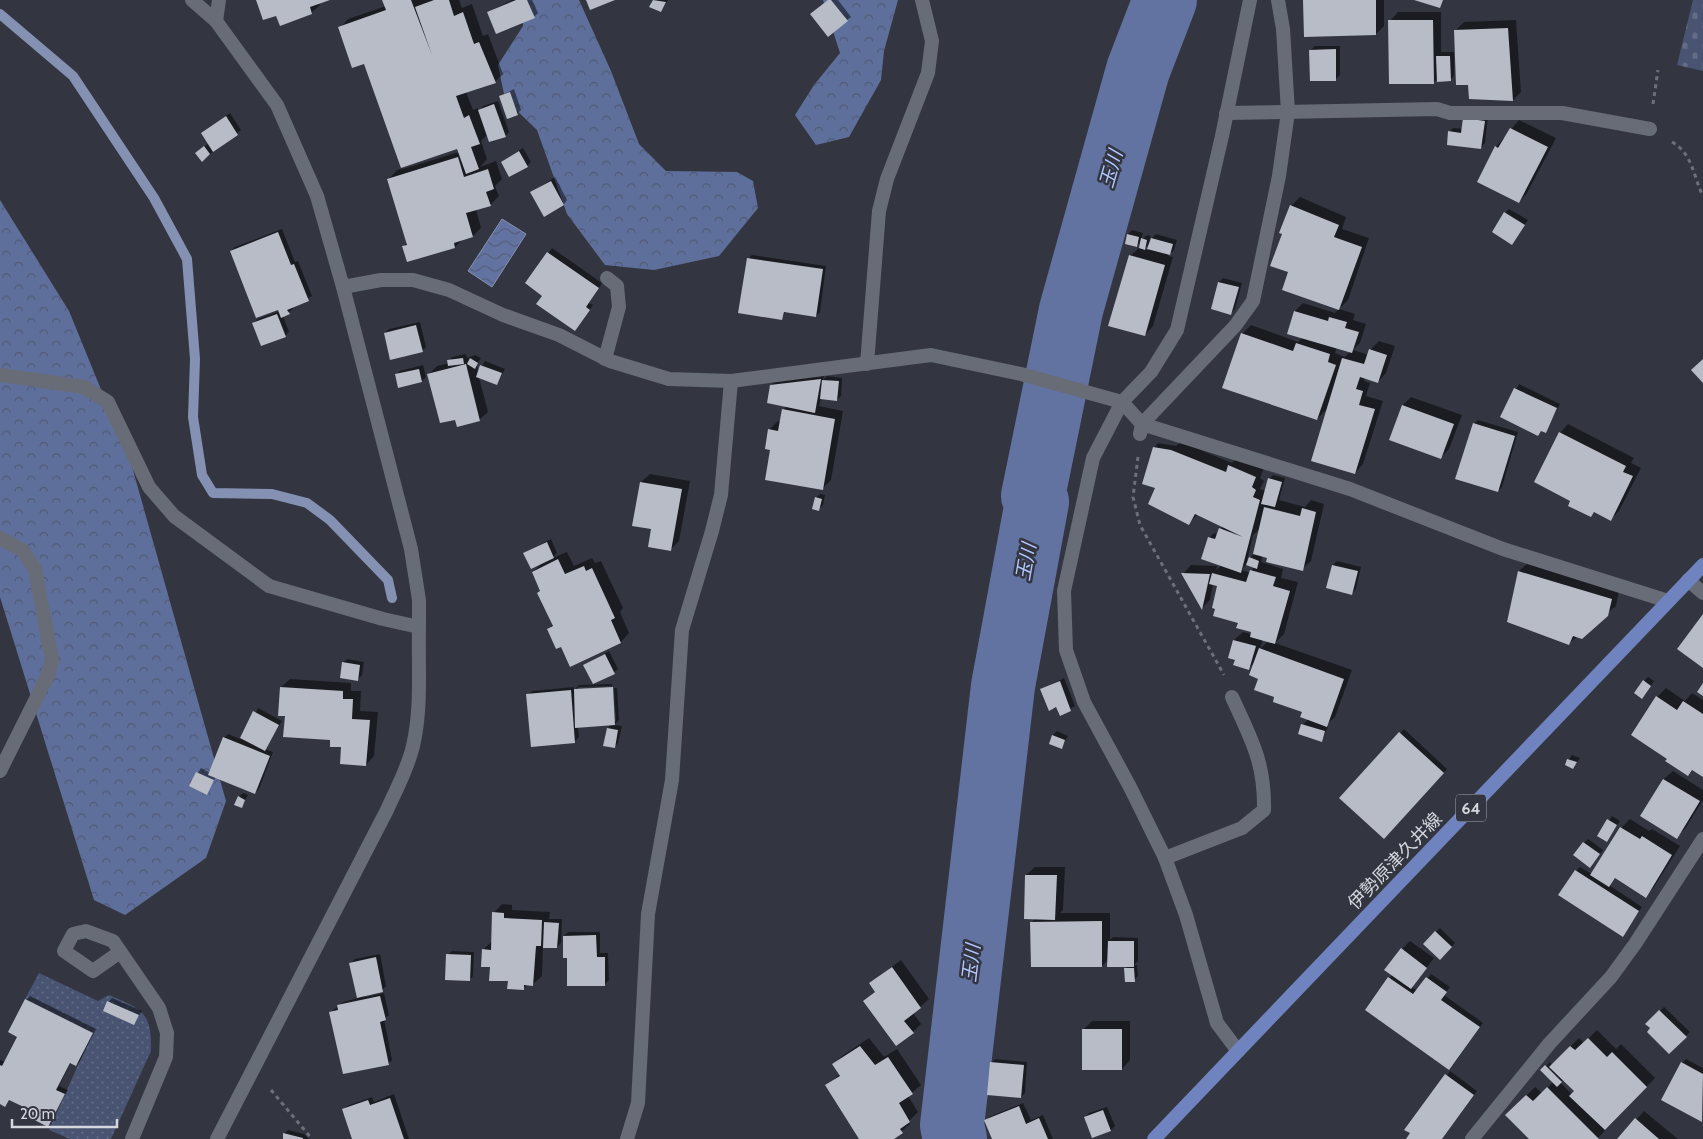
<svg xmlns="http://www.w3.org/2000/svg" width="1703" height="1139" font-family="Cabin,'Noto Sans JP',sans-serif">
  <defs>
    <pattern id="forest-crowns" width="20" height="18" patternUnits="userSpaceOnUse" patternTransform="scale(1.25)"><rect width="20" height="18" fill="#5f6f9c"/><path d="M2 6a3 3 0 1 1 6 0M12 15a3 3 0 1 1 6 0" fill="none" stroke="#515a74"/></pattern>
    <pattern id="cemetery-stones" width="16" height="16" patternUnits="userSpaceOnUse" patternTransform="scale(1.25)"><rect width="16" height="16" fill="#495472"/><path d="M2 7V4a2 2 0 0 1 4 0v3zM10 15v-3a2 2 0 0 1 4 0v3z" fill="#626c86"/></pattern>
    <pattern id="park-dots" width="8" height="8" patternUnits="userSpaceOnUse" patternTransform="scale(1.25)"><rect width="8" height="8" fill="#495472"/><path d="M2 2h.1M6 6h.1" fill="none" stroke="#626c86" stroke-width="1.8" stroke-linecap="round"/></pattern>
    <pattern id="water-waves" width="16" height="10" patternUnits="userSpaceOnUse" patternTransform="scale(1.25)"><rect width="16" height="10" fill="#6373a1"/><path d="M0 5q4-4 8 0t8 0" fill="none" stroke="#555f7b"/></pattern>
  </defs>
  <rect width="100%" height="100%" fill="#333640"/>
  <g fill="url(#forest-crowns)">
    <path d="M524,0H579L611,71L639,144L666,171L737,172L753,181L758,208L719,256L654,270L605,265L567,214L537,130L505,99L498,65L523,26Z"/>
    <path d="M823,0H898L884,51L881,80L849,137L816,145L795,115L814,85L840,53Z"/>
    <path d="M0,200L69,311L131,463L226,801L206,858L125,915L94,900L0,597Z"/>
  </g>
  <path fill="url(#cemetery-stones)" d="M1693,0H1703V71L1677,65Z"/>
  <path fill="url(#park-dots)" d="M39,973L98,1001L109,995C142,1009 152,1012 151,1051L111,1139H70L49,1130L92,1034L24,1001Z"/>
  <path fill="url(#water-waves)" stroke="#8591b3" d="M502,219L526,234L492,287L468,271Z"/>
  <g fill="#0007" fill-rule="evenodd">
    <path d="M257,0H327L319,3L320,5L311,13L276,14Z"/>
    <path d="M384,0H459L462,8L472,4L483,36L488,34L503,74L495,82L466,92L473,110L478,108L479,111L483,106L498,101L509,132L505,136L488,134L481,141L487,159L480,167L496,161L502,179L495,186L499,196L490,205L476,209L481,228L473,236L462,240L455,247H403L408,242L389,179L397,170L402,169L365,63L340,28L348,19L386,6ZM457,147L459,152L403,169L402,167Z"/>
    <path d="M512,0H532L538,13L534,17L488,12Z"/>
    <path d="M654,0H668L661,11L651,6Z"/>
    <path d="M828,0H838L851,17L847,20Z"/>
    <path d="M1304,0H1384V26L1376,34Z"/>
    <path d="M1398,12H1441V52H1454V76L1450,80L1438,78L1433,83L1390,21Z"/>
    <path d="M1516,20L1521,92L1513,100L1470,84L1455,31L1464,22Z"/>
    <path d="M1315,46H1340V75L1336,79L1311,50Z"/>
    <path d="M514,89L521,110L517,114L501,96Z"/>
    <path d="M230,113L241,130L210,154L201,149L209,143L206,130Z"/>
    <path d="M1488,117L1485,143L1481,147L1449,132L1453,128L1463,129L1464,119Z"/>
    <path d="M1519,120L1556,138L1527,193L1519,202L1496,147Z"/>
    <path d="M523,148L531,162L527,166L502,162Z"/>
    <path d="M555,177L567,200L564,204L532,192Z"/>
    <path d="M1300,197L1346,217L1342,229L1369,238L1348,300L1339,309L1290,271L1291,206Z"/>
    <path d="M1509,209L1528,220L1512,243L1505,213Z"/>
    <path d="M282,229L295,262L298,261L312,296L292,307L293,309L283,316L289,332L285,336L254,323L258,319L280,311L231,251L235,247Z"/>
    <path d="M1132,230L1143,233L1141,240L1147,235L1151,236L1149,241L1156,234L1177,240L1174,250L1168,256L1173,257L1153,326L1145,335L1130,256L1140,247L1142,240L1136,246L1128,234ZM1151,242L1148,250L1144,249Z"/>
    <path d="M552,248L602,283L589,303L593,305L579,325L527,283Z"/>
    <path d="M752,255L826,266L820,312L816,316L786,311L782,318L748,259Z"/>
    <path d="M1223,278L1242,283L1235,309L1231,313L1212,308L1219,282Z"/>
    <path d="M1303,303L1335,313L1339,309L1355,314L1353,320L1366,324L1360,343L1353,350L1369,355L1370,350L1379,341L1395,346L1386,373L1378,382L1365,377L1364,381L1370,383L1366,396L1383,401L1363,464L1355,473L1329,407L1317,419L1242,334L1251,325L1298,342L1303,337L1295,311ZM1337,347L1351,351L1345,357L1335,353Z"/>
    <path d="M420,322L426,347L422,351L385,333L389,329Z"/>
    <path d="M466,354L467,358L475,355L481,358L477,365L478,373L485,361L505,369L497,384L479,377L488,412L479,420L456,418L429,374L437,366L449,363L452,357Z"/>
    <path d="M423,365L426,377L422,381L396,375L400,371Z"/>
    <path d="M824,376L823,380L827,376L842,378L841,396L837,400L821,398L819,406L843,411L831,480L822,489L772,449L769,430L778,421L781,422L783,410L787,406L771,385L775,381Z"/>
    <path d="M1519,384L1560,404L1545,432L1542,430L1538,434L1502,417Z"/>
    <path d="M1411,397L1462,415L1449,449L1441,457L1391,439L1403,405Z"/>
    <path d="M1478,420L1518,432L1502,487L1498,491L1474,424Z"/>
    <path d="M1568,424L1634,458L1631,463L1641,468L1619,511L1611,519L1595,511L1591,516L1572,501L1560,433Z"/>
    <path d="M1181,442L1232,463L1238,457L1264,468L1260,478L1264,481L1260,489L1266,491L1269,479L1273,475L1285,478L1279,500L1305,507L1311,500L1324,504L1311,561L1302,569L1263,555L1261,562L1283,569L1281,578L1298,582L1284,634L1275,643L1352,670L1335,717L1325,726L1328,727L1322,740L1303,725L1308,719L1303,711L1276,696L1260,678L1255,662L1248,669L1236,659L1234,640L1243,632L1251,634L1252,631L1240,622L1219,585L1213,584L1210,600L1202,608L1183,574L1191,565L1217,566L1216,570L1221,566L1203,558L1210,537L1214,533L1218,535L1223,526L1198,514L1189,523L1159,482L1154,448L1158,443L1176,446ZM1261,528L1254,554L1247,561L1253,535ZM1246,564L1254,567L1250,573L1242,570ZM1263,639L1268,641L1260,649Z"/>
    <path d="M650,474L690,481L679,541L671,549L653,528L641,482Z"/>
    <path d="M820,494L825,495L823,505L819,509L816,498Z"/>
    <path d="M551,539L557,553L552,558L567,552L574,566L592,558L595,563L601,561L623,608L620,612L629,633L621,642L570,665L562,646L548,629L553,624L533,572L542,563L525,553Z"/>
    <path d="M1337,561L1361,567L1356,589L1352,593L1333,565Z"/>
    <path d="M1528,563L1619,591L1616,606L1568,644L1519,571Z"/>
    <path d="M609,651L618,669L614,672L585,665Z"/>
    <path d="M347,659L364,662L362,675L358,679L343,663Z"/>
    <path d="M1648,677L1654,681L1646,693L1644,681Z"/>
    <path d="M1064,678L1075,706L1061,714L1057,706L1042,690Z"/>
    <path d="M290,679L351,683V691H361L360,711L378,712L374,756L366,765L332,738L286,715L281,687Z"/>
    <path d="M612,684V686L578,687V690L616,722L614,688H617L619,720L614,725L622,726L618,743L614,747L608,728L612,724L578,726L579,737L575,741L528,695L532,691L574,687V690L579,685Z"/>
    <path d="M1666,688L1685,701L1692,693L1703,700V776L1693,769L1688,775L1669,758L1657,697Z"/>
    <path d="M258,708L282,721L265,749L273,752L259,789L255,793L216,777L206,793L190,786L201,768L210,773L224,738L228,734L240,739Z"/>
    <path d="M1404,729L1447,769L1384,837L1341,798Z"/>
    <path d="M1057,731L1068,736L1061,748L1053,735Z"/>
    <path d="M1572,755L1580,758L1573,768L1566,765Z"/>
    <path d="M1673,771L1703,790V800L1685,829L1676,837L1642,816L1664,779Z"/>
    <path d="M243,793L248,795L241,807L239,797Z"/>
    <path d="M1612,816L1620,821L1607,840L1599,835Z"/>
    <path d="M1630,819L1649,831L1652,829L1680,846L1654,887L1646,896L1616,878L1609,885L1642,907L1623,935L1576,871L1580,867L1592,874L1621,828Z"/>
    <path d="M1588,839L1603,850L1594,862L1584,843Z"/>
    <path d="M1035,867H1065L1063,910L1060,913H1110V940L1113,937L1138,938V961L1134,965H1137L1138,976L1134,980L1126,969L1129,965L1109,959L1102,966L1032,922L1036,918L1026,875Z"/>
    <path d="M502,904L512,905V910L550,912L549,919H562L561,943L557,947L543,946L542,976L533,984H528L523,989L492,966L483,950L492,941L494,913Z"/>
    <path d="M1440,928L1455,943L1440,959L1425,944Z"/>
    <path d="M568,932H600V953H608L609,980L605,984L568,957L564,936Z"/>
    <path d="M1410,941L1434,958L1412,987L1417,991L1431,974L1450,987L1444,995L1483,1023L1453,1065L1367,1010L1392,975L1402,949Z"/>
    <path d="M452,951L474,952L473,976L469,980L448,955Z"/>
    <path d="M380,954L386,986L382,990L365,994V997L384,993L389,1015L384,1019L392,1060L388,1064L331,1012L343,1002L358,998L351,963L355,959Z"/>
    <path d="M901,960L929,999L913,1013L921,1024L913,1032L865,1001L876,991L870,983Z"/>
    <path d="M30,996L96,1029L80,1061L76,1065L71,1062L59,1086L68,1090L47,1125L30,1109L10,1099L5,1105L0,1103V1060L5,1062L19,1036L26,1000Z"/>
    <path d="M112,998L142,1011L134,1023L109,1002Z"/>
    <path d="M1664,1007L1690,1032L1669,1052L1647,1024Z"/>
    <path d="M1092,1021H1130V1060L1122,1069L1084,1029Z"/>
    <path d="M1597,1030L1616,1049L1621,1044L1655,1078L1597,1139H1531L1507,1115L1535,1087L1542,1093L1553,1082L1542,1070L1550,1062L1552,1065L1579,1038L1584,1043ZM1564,1079L1576,1091L1572,1095L1560,1082Z"/>
    <path d="M869,1038L884,1057L897,1049L921,1085L908,1096L918,1112L909,1121L910,1124L892,1139H861L827,1086L840,1074L834,1064L842,1056Z"/>
    <path d="M995,1059L1027,1062L1025,1093L1021,1097L991,1063Z"/>
    <path d="M1686,1059L1703,1068L1702,1120L1682,1063Z"/>
    <path d="M1450,1071L1477,1091L1442,1139H1407Z"/>
    <path d="M394,1094L409,1139H353L343,1110L347,1106L372,1097L374,1102Z"/>
    <path d="M1023,1103L1031,1120L1043,1115L1053,1139H993L985,1121L989,1117Z"/>
    <path d="M1107,1107L1115,1126L1111,1130L1093,1137L1085,1117L1089,1113Z"/>
    <path d="M1644,1111L1678,1139H1619Z"/>
    <path d="M288,1130L304,1134L309,1139H284V1134Z"/>
  </g>
  <g fill="none" stroke-linecap="round" stroke-linejoin="round">
    <path stroke="#8591b3" stroke-width="10" d="M0,14L73,76L154,198L187,259L195,359L193,417L202,475L213,493L272,494L307,503L330,520L388,580L392,598"/>
    <path stroke="#6373a1" stroke-width="64" d="M955,1139L952,1125L1003,686L1037,502L1033,496L1071,310L1138,70L1165,0"/>
  </g>
  <g fill="#b7bcc7">
    <path d="M256,0H330L310,7L312,14L280,26L276,16L263,20Z"/>
    <path d="M382,0H411L432,55L415,7L434,0H449L454,16L463,12L474,44L479,42L496,83L456,96L464,118L469,115L480,144L471,147L479,169L466,174L457,149L401,168L364,64L352,68L338,27L386,10Z"/>
    <path d="M516,0H527L535,18L496,34L487,12Z"/>
    <path d="M586,0H615L590,10Z"/>
    <path d="M653,0L666,2L661,12L649,7Z"/>
    <path d="M828,0H831L848,21L828,37L810,14Z"/>
    <path d="M1303,0H1376V35L1304,37Z"/>
    <path d="M1414,0H1443L1440,8Z"/>
    <path d="M1388,20H1433L1434,84H1389Z"/>
    <path d="M1508,28L1513,101L1469,99L1468,85H1456L1454,30Z"/>
    <path d="M1336,49V81H1310L1309,50Z"/>
    <path d="M1436,56H1450L1451,81L1437,82Z"/>
    <path d="M510,92L518,115L507,119L499,96Z"/>
    <path d="M494,104L506,137L489,142L478,110Z"/>
    <path d="M226,116L238,135L213,152L201,133Z"/>
    <path d="M1463,118L1485,121L1481,149L1447,145L1448,131L1461,133Z"/>
    <path d="M1510,128L1548,147L1519,203L1477,182L1495,146L1498,148Z"/>
    <path d="M204,146L210,154L202,162L195,153Z"/>
    <path d="M519,151L528,167L509,177L501,162Z"/>
    <path d="M458,157L464,177L488,169L494,189L486,192L491,206L466,213L473,237L454,243L455,248L407,262L402,246L407,245L387,179Z"/>
    <path d="M551,181L564,205L544,217L530,192Z"/>
    <path d="M1290,205L1339,225L1334,237L1362,247L1339,310L1282,290L1288,272L1270,266L1282,234L1279,233Z"/>
    <path d="M1504,212L1525,225L1512,245L1492,232Z"/>
    <path d="M278,232L291,265L294,264L309,301L287,310L290,314L281,318L278,310L256,318L230,251Z"/>
    <path d="M1127,234L1139,237L1137,247L1125,244Z"/>
    <path d="M1141,238L1147,240L1145,250L1139,248Z"/>
    <path d="M1151,238L1173,244L1170,255L1147,249Z"/>
    <path d="M547,252L599,288L586,307L590,310L575,331L536,304L542,296L525,283Z"/>
    <path d="M1129,255L1165,265L1145,336L1108,326Z"/>
    <path d="M747,258L823,269L816,317L784,312L782,320L738,313Z"/>
    <path d="M1218,282L1239,287L1231,315L1211,309Z"/>
    <path d="M1294,311L1328,321L1329,317L1347,322L1345,328L1359,332L1352,353L1287,334Z"/>
    <path d="M277,314L286,337L261,346L252,323Z"/>
    <path d="M416,325L423,352L390,360L384,333Z"/>
    <path d="M1241,333L1293,351L1296,343L1330,354L1328,362L1336,365L1317,420L1222,388Z"/>
    <path d="M1369,349L1387,355L1378,383L1360,377L1356,389L1363,391L1359,405L1375,409L1355,474L1311,461L1342,358L1364,364Z"/>
    <path d="M463,358L464,364L448,366L447,360Z"/>
    <path d="M470,358L478,363L475,369L467,364Z"/>
    <path d="M1703,359V383L1691,370Z"/>
    <path d="M466,364L480,421L457,427L455,420L440,423L427,374Z"/>
    <path d="M480,365L502,373L497,385L476,377Z"/>
    <path d="M419,369L422,382L398,388L395,374Z"/>
    <path d="M821,379L815,413L767,403L770,385Z"/>
    <path d="M822,380L839,381L837,401L820,399Z"/>
    <path d="M1514,388L1557,408L1546,433L1541,431L1538,436L1500,417Z"/>
    <path d="M1402,405L1454,424L1441,459L1389,440Z"/>
    <path d="M782,409L835,419L823,490L765,480L770,450L765,449L768,429L778,431Z"/>
    <path d="M1473,423L1515,436L1498,492L1455,479Z"/>
    <path d="M1559,432L1626,466L1623,472L1633,476L1611,521L1594,512L1591,517L1568,506L1570,501L1534,482Z"/>
    <path d="M1153,447L1171,450L1226,472L1228,465L1256,477L1252,487L1256,490L1253,497L1260,500L1241,573L1201,559L1208,537L1215,539L1219,528L1243,537L1195,514L1189,525L1148,504L1155,488L1142,484Z"/>
    <path d="M1268,478L1282,482L1275,507L1261,504Z"/>
    <path d="M640,482L682,489L671,551L648,547L651,529L632,526Z"/>
    <path d="M815,497L822,499L819,511L812,509Z"/>
    <path d="M1264,507L1300,516L1302,508L1316,512L1303,571L1266,562L1267,558L1253,554Z"/>
    <path d="M547,542L554,558L531,569L523,553Z"/>
    <path d="M1249,557L1259,561L1257,569L1246,565Z"/>
    <path d="M558,559L565,574L584,566L586,571L592,568L615,618L611,620L621,643L570,667L561,647L556,649L547,629L553,626L537,593L540,591L532,572Z"/>
    <path d="M1332,565L1358,571L1352,595L1326,588Z"/>
    <path d="M1250,570L1276,577L1273,586L1290,591L1275,644L1250,637L1251,632L1236,628L1238,623L1213,616L1215,609L1212,608L1217,586L1209,584L1212,573L1246,582Z"/>
    <path d="M1518,571L1612,599L1608,616L1582,639L1573,636L1569,645L1507,622Z"/>
    <path d="M1181,573L1210,574L1202,610Z"/>
    <path d="M1703,614V668L1677,649Z"/>
    <path d="M1233,640L1256,646L1249,670L1233,665L1235,660L1228,658Z"/>
    <path d="M1259,648L1344,679L1327,727L1300,717L1302,712L1273,702L1274,697L1254,690L1258,679L1249,675Z"/>
    <path d="M605,654L615,674L593,684L583,665Z"/>
    <path d="M342,662L360,665L358,681L340,678Z"/>
    <path d="M1643,680L1651,686L1642,699L1634,693Z"/>
    <path d="M1060,681L1071,711L1060,716L1056,707L1049,711L1040,689Z"/>
    <path d="M1703,683V696L1697,692Z"/>
    <path d="M280,687L343,691V699H353L352,719L370,720L366,766L340,764L341,747H330V740L283,737L285,716H278Z"/>
    <path d="M613,687L615,725L575,728L574,689Z"/>
    <path d="M571,690L575,743L531,747L526,694Z"/>
    <path d="M1656,696L1677,710L1683,701L1703,714V777L1692,770L1688,776L1665,761L1667,759L1631,735Z"/>
    <path d="M253,711L279,725L265,751L240,738Z"/>
    <path d="M1301,724L1325,731L1322,742L1298,734Z"/>
    <path d="M607,728L618,730L615,748L603,746Z"/>
    <path d="M1399,732L1444,773L1384,839L1339,798Z"/>
    <path d="M1052,735L1065,740L1062,749L1049,744Z"/>
    <path d="M223,737L270,756L255,794L208,775Z"/>
    <path d="M1567,759L1577,762L1573,769L1565,765Z"/>
    <path d="M196,772L214,780L207,795L189,786Z"/>
    <path d="M1663,779L1700,801L1677,839L1640,816Z"/>
    <path d="M238,796L245,800L242,808L234,805Z"/>
    <path d="M1607,819L1617,825L1607,842L1597,836Z"/>
    <path d="M1620,827L1640,839L1642,836L1672,855L1646,898L1615,878L1609,887L1590,875Z"/>
    <path d="M1583,842L1600,854L1590,868L1573,855Z"/>
    <path d="M1575,870L1639,911L1623,937L1558,895Z"/>
    <path d="M1025,875H1057L1055,920L1024,919Z"/>
    <path d="M492,912L504,913V918L542,920L541,946H536L533,986L524,985V990L507,989L508,981H489L490,967H481L482,949L491,950Z"/>
    <path d="M1102,921V967H1031L1030,922Z"/>
    <path d="M544,922L559,923L557,948H543Z"/>
    <path d="M1435,931L1452,947L1440,960L1423,944Z"/>
    <path d="M596,935L597,957H605V986H567V958H563V936Z"/>
    <path d="M1108,941H1134V967H1107Z"/>
    <path d="M1401,948L1427,968L1411,989L1384,970Z"/>
    <path d="M446,954L471,955L470,981L445,980Z"/>
    <path d="M376,957L383,992L357,998L349,963Z"/>
    <path d="M892,967L921,1008L904,1021L914,1033L896,1046L863,1001L875,992L869,983Z"/>
    <path d="M1124,968H1134L1135,982H1125Z"/>
    <path d="M1388,977L1413,994L1426,977L1447,992L1441,1000L1480,1027L1449,1070L1365,1010Z"/>
    <path d="M380,996L386,1020L380,1022L389,1065L343,1074L329,1012L338,1010L337,1005Z"/>
    <path d="M25,999L93,1033L76,1066L70,1063L56,1090L65,1094L48,1127L25,1115L28,1109L9,1100L5,1107L0,1104V1065L2,1066L17,1037L8,1032Z"/>
    <path d="M107,1001L139,1015L134,1025L103,1011Z"/>
    <path d="M1659,1010L1687,1037L1669,1054L1647,1032L1650,1028L1645,1024Z"/>
    <rect x="1082" y="1029" width="40" height="41"/>
    <path d="M1588,1038L1607,1057L1612,1052L1647,1087L1605,1130L1569,1096L1574,1091L1549,1067L1570,1046L1575,1050Z"/>
    <path d="M860,1046L875,1065L888,1057L913,1094L899,1103L910,1122L900,1129L903,1133L894,1139H859L825,1085L840,1076L832,1064Z"/>
    <path d="M990,1062L1024,1065L1021,1098L987,1095Z"/>
    <path d="M1681,1062L1703,1074L1702,1122L1661,1100Z"/>
    <path d="M1545,1065L1562,1082L1557,1087L1540,1070Z"/>
    <path d="M1445,1074L1474,1095L1442,1139H1406L1410,1133L1404,1130Z"/>
    <path d="M1547,1087L1599,1139H1529L1505,1115L1526,1095L1533,1101Z"/>
    <path d="M390,1098L404,1139H352L342,1109L368,1100L370,1105Z"/>
    <path d="M1019,1106L1026,1124L1039,1118L1048,1139H992L984,1120Z"/>
    <path d="M1103,1110L1111,1131L1092,1138L1084,1117Z"/>
    <path d="M1635,1118L1659,1139H1617Z"/>
    <path d="M283,1133L303,1138V1139H283Z"/>
  </g>
  <g fill="none" stroke-linecap="round" stroke-linejoin="round">
    <g stroke="#6e7079" stroke-width="3" stroke-dasharray="4 4" stroke-linecap="butt">
      <path d="M1653,104L1658,70"/>
      <path d="M1672,142C1693,154 1693,176 1703,196"/>
      <path d="M1138,457L1133,497L1140,525L1224,675"/>
      <path d="M271,1090L312,1139"/>
    </g>
    <g stroke="#686c76" stroke-width="14">
      <path d="M605,359L619,307L617,286L607,278"/>
      <path d="M0,538L22,550L35,569L52,660L48,675L0,771"/>
      <path d="M120,952L93,971L64,951L73,934L86,931L113,941L159,1008L167,1033L166,1057L132,1139"/>
    </g>
    <g stroke="#686c76" stroke-width="14">
      <path d="M192,0L216,21L277,105L317,196L343,287L411,549L419,600V627"/>
      <path d="M216,21L219,0"/>
      <path d="M1226,113L1437,109L1450,113H1562L1650,129"/>
      <path d="M343,287L381,280H413L449,290L503,315L559,335L610,361L669,379L731,381L931,355L1021,374L1122,402L1142,424L1350,489L1503,549L1668,601"/>
      <path d="M867,364L879,211L887,179L928,73L932,41L922,0"/>
      <path d="M1140,434L1142,424L1235,326L1253,301L1279,176L1288,112L1283,29L1278,0"/>
      <path d="M1688,580L1703,593"/>
      <path d="M1165,858L1242,828L1264,810C1265,762 1251,739 1232,697"/>
      <path d="M627,1139L638,1103L648,914L672,780L682,630L712,531L721,495L731,381"/>
      <path d="M1472,1139L1549,1044L1611,977L1635,944L1703,839"/>
    </g>
    <g stroke="#686c76" stroke-width="14">
      <path d="M0,375L84,387L108,402L149,487L174,516L269,586L383,619L419,627C418,667 422,707 413,746C408,768 396,790 387,810L217,1139"/>
      <path d="M1238,1051L1217,1023L1186,915L1165,858L1130,787L1084,702L1066,650L1064,591L1093,458L1122,402L1151,372L1177,330L1222,136L1250,0"/>
    </g>
    <path stroke="#6f83be" stroke-width="14" d="M1154,1139L1703,565"/>
  </g>
  <g text-anchor="middle" dominant-baseline="central" stroke-width="5" stroke-linejoin="round" paint-order="stroke">
    <rect fill="#333640" stroke="#a4a7ae" stroke-width="1" x="1456" y="794.5" width="30" height="27" rx="4"/>
    <g font-size="16" font-weight="bold" fill="#d5d7dd">
      <text x="1471" y="808">64</text>
    </g>
    <g font-size="18" fill="#d5d7dd" stroke="#333640">
      <text transform="translate(1395 861) rotate(-46)">伊勢原津久井線</text>
    </g>
    <g font-size="19" font-style="italic" fill="#b1c5fe" stroke="#333640">
      <text transform="translate(1111 169) rotate(-74)">玉川</text>
      <text transform="translate(1026 562) rotate(-80)">玉川</text>
      <text transform="translate(971 963) rotate(-83)">玉川</text>
    </g>
  </g>
  <path d="M12 1119v8h105v-8" fill="none" stroke="#d5d7dd" stroke-width="2.5"/>
  <text x="20" y="1119" font-size="15" fill="#d5d7dd" stroke="#333640" stroke-width="4" paint-order="stroke">20 m</text>
</svg>
